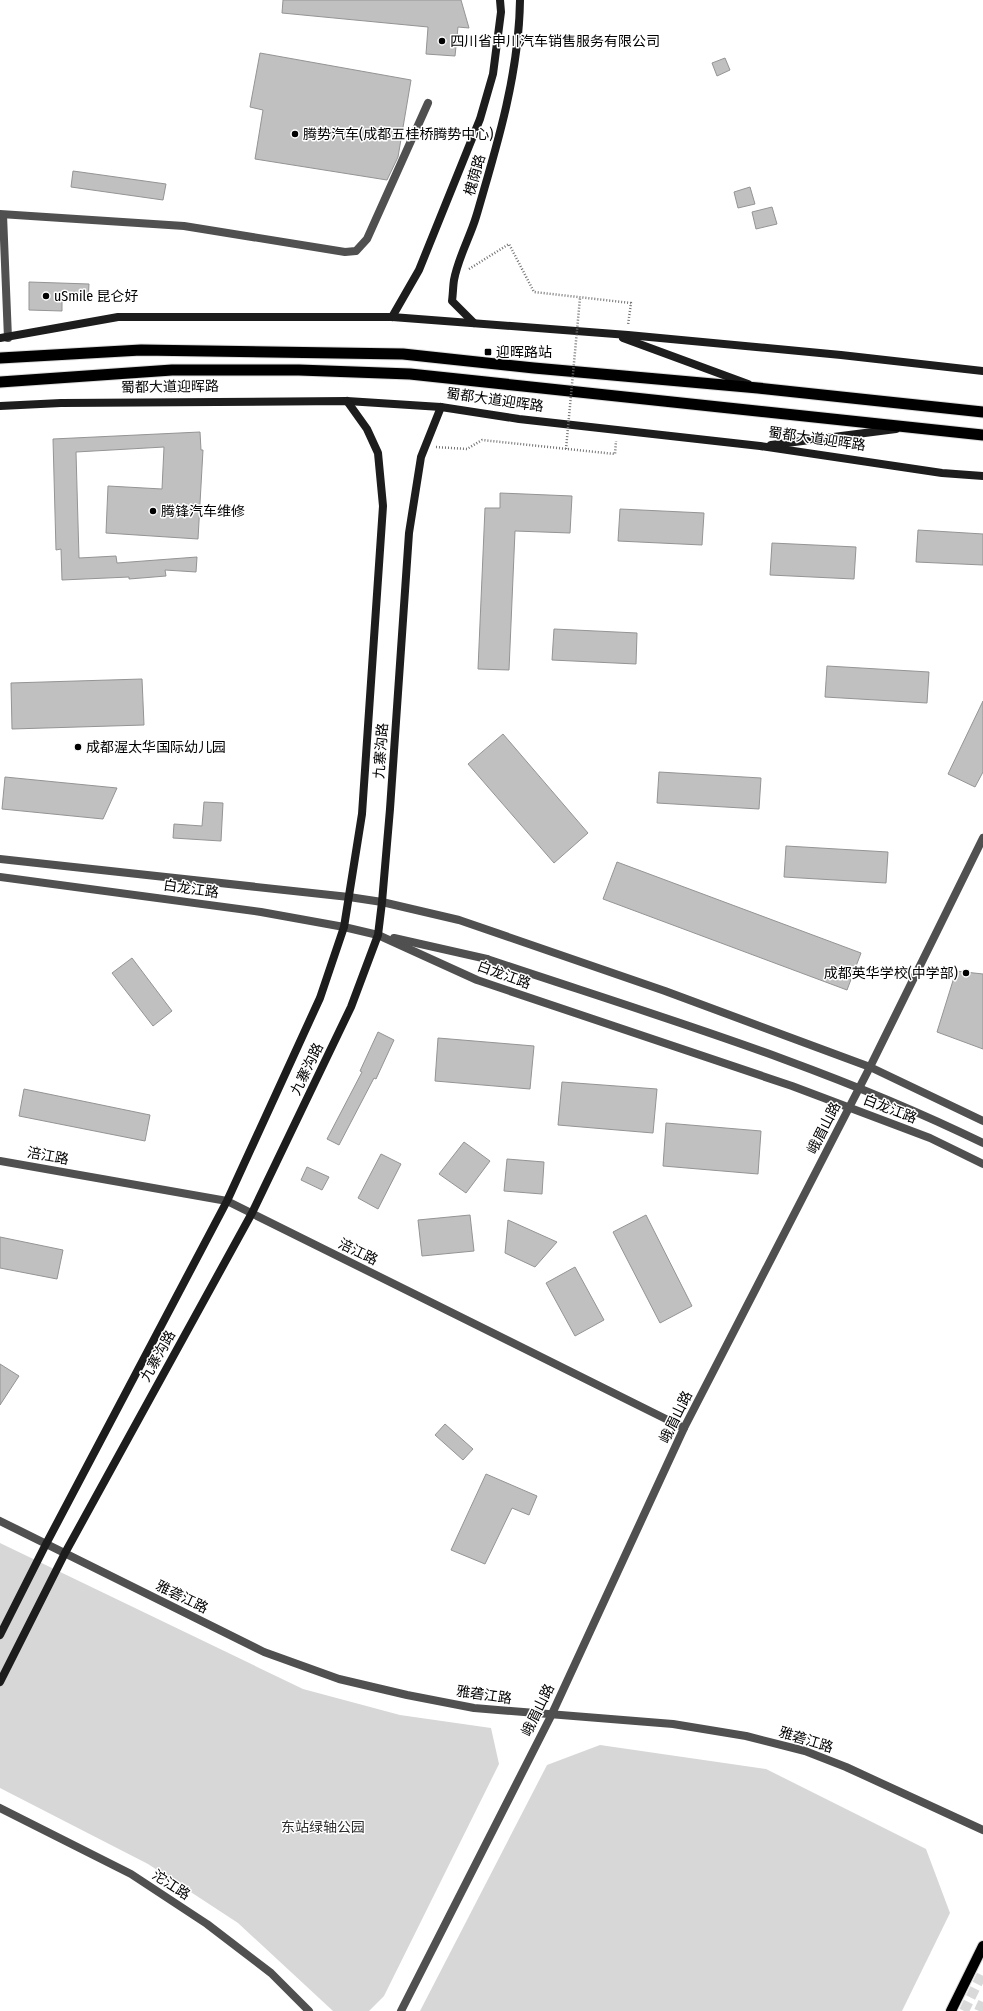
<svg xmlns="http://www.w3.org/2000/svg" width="983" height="2011" font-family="'Fira Sans Condensed','Noto Sans SC',sans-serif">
  <rect width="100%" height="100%" fill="#fff"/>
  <g fill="#d7d7d7">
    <path d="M0,1543L303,1689L400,1715L491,1728L499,1764L384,1996L369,2011H333L238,1923L148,1864L0,1788Z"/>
    <path d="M600,1745L766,1769L926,1849L950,1913L902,2011H420L547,1765Z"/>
  </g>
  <g fill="#c0c0c0" stroke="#949494">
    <path d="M283,0H461L469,28L458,27L455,56L426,54L428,27L282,13Z"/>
    <path d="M260,53L411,80L398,157L387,180L255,159L263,110L250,107Z"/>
    <path d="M725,58L730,70L717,76L712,63Z"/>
    <path d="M73,171L166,184L163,200L71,187Z"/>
    <path d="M750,187L755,204L738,208L734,192Z"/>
    <path d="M772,207L777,224L756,229L752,212Z"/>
    <path d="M29,282L89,284L88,301L62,300V311L29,310Z"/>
    <path d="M200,432L201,450H203L198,539L106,533L108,486L162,489L164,447L76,452L79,558L116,556L117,563L197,557L196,572L165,570L166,576L129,579V577L62,580L61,549L56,550L53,439Z"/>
    <path d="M500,493L572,496L570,533L515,531L509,670L478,669L485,508H500Z"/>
    <path d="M620,509L704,513L702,545L618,541Z"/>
    <path d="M918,530L983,534V565L916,562Z"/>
    <path d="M772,543L856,547L854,579L770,575Z"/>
    <path d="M554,629L637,633L636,664L552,660Z"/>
    <path d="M827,666L929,672L927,703L825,697Z"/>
    <path d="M142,679L144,725L12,729L11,683Z"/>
    <path d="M983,701V772L975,787L948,774Z"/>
    <path d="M503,734L588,833L554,863L468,764Z"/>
    <path d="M659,772L761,778L759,809L657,803Z"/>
    <path d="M5,777L117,788L103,819L2,809Z"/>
    <path d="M204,802L223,803L221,841L173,838L174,824L202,826Z"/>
    <path d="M786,846L888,852L886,883L784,877Z"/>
    <path d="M617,862L861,953L847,990L603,899Z"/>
    <path d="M132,958L172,1011L153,1026L112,973Z"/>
    <path d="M956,971L983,974V1049L937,1032Z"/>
    <path d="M378,1032L394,1040L376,1079L374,1078L339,1145L327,1139L362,1072L360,1071Z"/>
    <path d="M438,1038L534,1046L530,1089L435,1081Z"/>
    <path d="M562,1082L657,1089L653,1133L558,1125Z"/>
    <path d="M24,1089L150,1115L145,1141L19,1116Z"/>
    <path d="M666,1123L761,1131L758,1174L663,1166Z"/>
    <path d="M464,1142L490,1161L466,1193L439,1174Z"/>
    <path d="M381,1154L401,1164L378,1209L358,1198Z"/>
    <path d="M507,1159L544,1162L542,1194L504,1191Z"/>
    <path d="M307,1167L329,1177L322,1190L301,1180Z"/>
    <path d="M470,1215L474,1251L422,1256L418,1220Z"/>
    <path d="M646,1215L692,1306L660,1323L613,1232Z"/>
    <path d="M508,1220L557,1242L535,1267L505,1253Z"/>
    <path d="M0,1237L63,1250L57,1279L0,1268Z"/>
    <path d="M575,1267L604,1320L575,1336L546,1283Z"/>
    <path d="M0,1364L19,1376L0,1405Z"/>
    <path d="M445,1424L473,1449L463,1460L435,1435Z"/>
    <path d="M486,1474L537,1496L529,1515L512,1508L485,1564L451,1550Z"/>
  </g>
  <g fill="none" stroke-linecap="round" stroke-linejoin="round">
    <g stroke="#d9d9d9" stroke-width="10" stroke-dasharray="10 5" stroke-linecap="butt">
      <path d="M964,2011L983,1972"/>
      <path d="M979,2011L983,2002"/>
    </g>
    <defs>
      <path id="primary" d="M951,2011L983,1946"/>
      <g id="trunk">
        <path d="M0,358L141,350L403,354L534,368L758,388L983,412"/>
        <path d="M0,382L172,370H299L410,374L983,435"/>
      </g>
    </defs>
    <use href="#primary" stroke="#dbdbdb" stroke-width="12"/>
    <use href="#trunk" stroke="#dbdbdb" stroke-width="13"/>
    <g stroke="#727272" stroke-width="2.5" stroke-dasharray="1 2" stroke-linecap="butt">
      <path d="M469,269L509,244L534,292L631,303L628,325"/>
      <path d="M436,447L467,449L482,440L615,454L616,441"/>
    </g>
    <g stroke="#505050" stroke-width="8">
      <path d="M0,214L184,226L345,252L356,251L367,239L428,103"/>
      <path d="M3,215L8,338"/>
      <path d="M0,1161L227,1201L684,1428"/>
    </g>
    <g stroke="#505050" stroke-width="8">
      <path d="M0,859L349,897L382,902L459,920L665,991L870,1067L983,1121"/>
      <path d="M0,877L261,912L344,927L378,935L477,980L792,1086L930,1138L983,1164"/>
      <path d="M394,938L487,959"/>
      <path d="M0,1521L264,1652L339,1679L407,1695L474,1708L673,1724L746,1736L805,1751L846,1767L983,1830"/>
      <path d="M0,1808L131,1874L207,1924L271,1973L309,2011"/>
      <path d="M401,2011L551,1716L684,1428L870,1067L983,838"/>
    </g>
    <g stroke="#1d1d1d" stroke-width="8">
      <path d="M392,317L419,270L480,119L493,74L501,12L500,0"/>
      <path d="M474,323L452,301C453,294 453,286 454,280C458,258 470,237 476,217C497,146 519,74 520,0"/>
      <path d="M0,338L118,317H392L628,335L841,355L983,371"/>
      <path d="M623,338L748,384"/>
      <path d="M0,406L61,403L347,401L441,407L519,419L760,446L942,473L983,476"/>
      <path d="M771,445L896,429"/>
      <path d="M0,1635L46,1544L227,1201L320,998L344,927L362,814L383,506L378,453L367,429L347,401"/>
      <path d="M0,1682L65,1553L252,1213L351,1007L378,935L382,902L390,809L409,533L421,457L441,407"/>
    </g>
    <use href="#primary" stroke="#000" stroke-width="10"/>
    <use href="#trunk" stroke="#000" stroke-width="11"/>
    <path stroke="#727272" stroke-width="2.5" stroke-dasharray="1 2" stroke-linecap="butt" d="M566,449L580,298"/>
    <path stroke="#505050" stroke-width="8" d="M487,959C654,1015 824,1065 983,1143"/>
  </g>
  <g fill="#000" stroke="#fff" stroke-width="1.5">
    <circle cx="442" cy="41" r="4"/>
    <circle cx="295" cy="134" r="4"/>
    <circle cx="46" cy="296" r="4"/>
    <rect x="484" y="348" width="8" height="8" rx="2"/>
    <circle cx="153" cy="511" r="4"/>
    <circle cx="78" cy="747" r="4"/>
    <circle cx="966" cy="973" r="4"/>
  </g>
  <g text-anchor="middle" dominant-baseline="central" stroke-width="3" stroke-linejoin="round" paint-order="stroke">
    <g font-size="14" fill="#000" stroke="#fff" text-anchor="start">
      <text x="450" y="41">四川省申川汽车销售服务有限公司</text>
      <text x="303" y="134">腾势汽车(成都五桂桥腾势中心)</text>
      <text x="54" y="296">uSmile 昆仑好</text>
      <text x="496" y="352">迎晖路站</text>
      <text x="161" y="511">腾锋汽车维修</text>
      <text x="86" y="747">成都渥太华国际幼儿园</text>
      <text x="958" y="973" text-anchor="end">成都英华学校(中学部)</text>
    </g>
    <g font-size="14" fill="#000" stroke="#fff">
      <text transform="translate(475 175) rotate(-74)">槐荫路</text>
      <text transform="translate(170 387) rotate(-1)">蜀都大道迎晖路</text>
      <text transform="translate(495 400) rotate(8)">蜀都大道迎晖路</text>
      <text transform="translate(817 439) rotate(8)">蜀都大道迎晖路</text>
      <text transform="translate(381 751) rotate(-86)">九寨沟路</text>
      <text transform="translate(191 889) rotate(8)">白龙江路</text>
      <text transform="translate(504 975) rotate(20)">白龙江路</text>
      <text transform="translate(307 1069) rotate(-64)">九寨沟路</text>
      <text transform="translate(890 1109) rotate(21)">白龙江路</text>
      <text transform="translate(824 1128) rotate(-63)">峨眉山路</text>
      <text transform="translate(48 1156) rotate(10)">涪江路</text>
      <text transform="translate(358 1252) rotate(26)">涪江路</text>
      <text transform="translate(158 1356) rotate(-61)">九寨沟路</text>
      <text transform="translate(676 1417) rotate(-64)">峨眉山路</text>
      <text transform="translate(182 1597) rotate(26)">雅砻江路</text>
      <text transform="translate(484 1695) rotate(8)">雅砻江路</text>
      <text transform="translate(538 1710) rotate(-64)">峨眉山路</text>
      <text transform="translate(806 1740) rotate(17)">雅砻江路</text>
      <text transform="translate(171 1885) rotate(33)">沱江路</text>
    </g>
    <g font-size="14" fill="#2e2e2e" stroke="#fff">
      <text x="323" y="1827">东站绿轴公园</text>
    </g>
  </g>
</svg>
